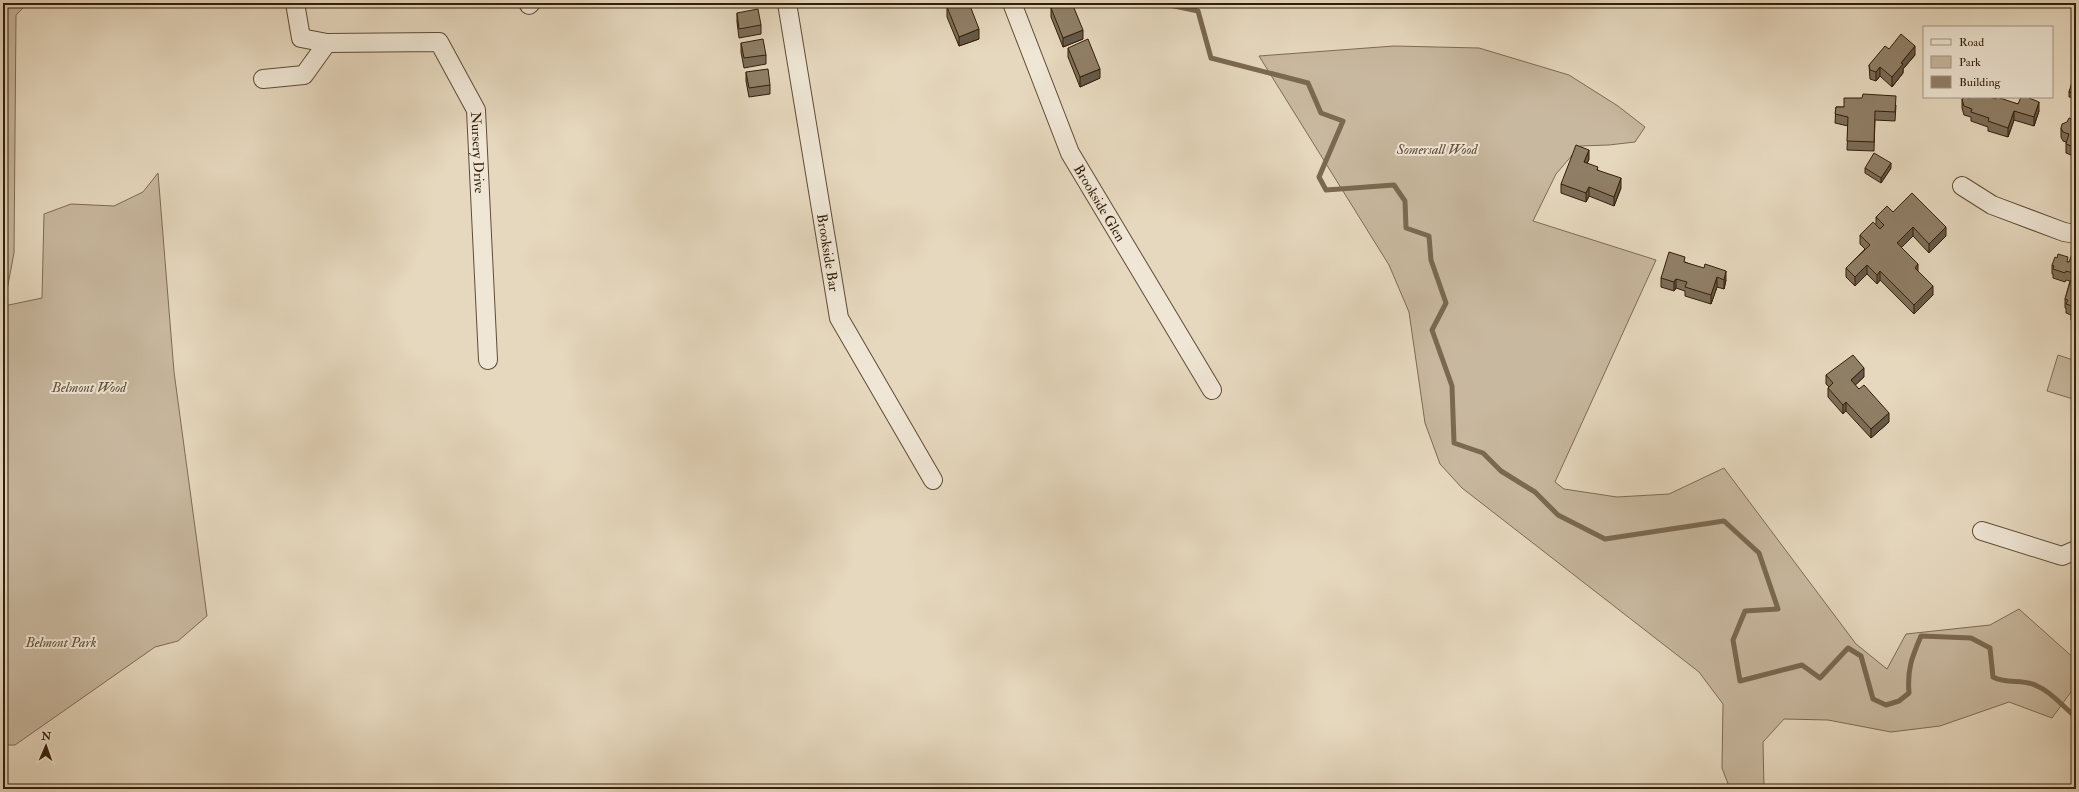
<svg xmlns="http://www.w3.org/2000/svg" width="2079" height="792" font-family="'IM FELL Double Pica',serif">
  <rect width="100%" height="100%" fill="#e6d8be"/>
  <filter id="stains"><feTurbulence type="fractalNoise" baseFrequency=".005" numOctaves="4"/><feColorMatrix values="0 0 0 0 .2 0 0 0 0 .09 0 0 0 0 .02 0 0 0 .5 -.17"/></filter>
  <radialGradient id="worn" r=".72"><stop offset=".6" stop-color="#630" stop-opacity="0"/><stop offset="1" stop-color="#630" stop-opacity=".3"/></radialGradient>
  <g fill="#c8b89f" stroke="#7e6b54">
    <path d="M3,3H28L16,15L14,253L4,306L42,298L44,214L71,204L114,206L143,192L158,173L174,372L207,616L178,641L155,647L15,745H3Z"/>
    <path d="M1394,46L1479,48L1569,75L1618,106L1645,127L1635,142L1609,145L1580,146L1556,174L1533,221L1656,260L1555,482L1564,489L1617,497L1669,494L1724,468L1856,644L1887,669L1906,634L1990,625L2019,609L2076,660V685L2052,718L2009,702L1940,726L1891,732L1828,720L1784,719L1763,742L1764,789H1730L1722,768L1723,704L1699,672L1462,488L1440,464L1425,423L1409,312L1389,265L1259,56Z"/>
    <path d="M2058,355L2076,361V400L2047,391Z"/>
  </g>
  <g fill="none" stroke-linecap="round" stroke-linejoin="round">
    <path stroke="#7a6850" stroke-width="5" d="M1160,3L1198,11L1211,58L1308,83L1321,113L1343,121L1319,177L1326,190L1394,185L1405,201L1406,228L1429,236L1431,260L1446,303L1432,330L1452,386L1454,443L1483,453L1501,471L1535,492L1558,515L1605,539L1724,521L1759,553L1778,609L1745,611L1733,640L1740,681L1802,665L1820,678L1848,648L1861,656L1873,699L1886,705L1899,701L1909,693C1907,669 1912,657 1921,636L1971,638L1990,648L1993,677C2008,685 2022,678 2037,686C2052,692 2063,707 2076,717"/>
    <defs>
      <g id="street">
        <path id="s1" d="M787,3L839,318L933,480"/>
        <path id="s2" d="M1012,3L1070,153L1212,390"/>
        <path d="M529,5L531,3"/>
        <path id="s3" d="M327,43L439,42L476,110L488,360"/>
        <path d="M263,79L304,75L327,43L301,38L295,3"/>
        <path d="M1962,186L1992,205L2064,232L2076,234"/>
        <path d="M1982,531L2062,556L2076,550"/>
      </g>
    </defs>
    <use href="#street" stroke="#604c36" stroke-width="20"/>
    <use href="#street" stroke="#efe6d5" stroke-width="18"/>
  </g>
  <g fill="#7c6d59" stroke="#331e08">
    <path d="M732,3H755V4L733,7Z"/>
    <path d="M947,7L979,39L959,46L947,17Z"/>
    <path d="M1051,8L1083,39L1063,47L1051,17Z"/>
    <path d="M737,13L761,25V34L739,38L737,22Z"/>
    <path d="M741,43L766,55V64L744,68L741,52Z"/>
    <path d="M1068,48L1100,78L1080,87L1068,57Z"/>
    <path d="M1889,49L1915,55L1903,69V73L1892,87L1880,76L1876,81L1870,79L1869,65Z"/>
    <path d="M746,72L770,85V94L749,97L746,81Z"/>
    <path d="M2076,76V98L2069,97V92Z"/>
    <path d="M2030,97V99L2039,111L2034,126L2014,120L2008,137L1988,131V127L1971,121V117L1964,115L1962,108V99L1970,98L1996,99L2018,104Z"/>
    <path d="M1896,105L1895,121L1875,120L1874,151L1847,150L1848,126L1835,123L1836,107H1844Z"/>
    <path d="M2076,116V157L2066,153V142L2063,141L2061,137V128L2075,120Z"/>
    <path d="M1589,159L1587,163L1598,170L1621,188L1614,206L1589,196L1586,202L1561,193V184Z"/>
    <path d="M1865,168H1891L1881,183L1865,173Z"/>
    <path d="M1893,212L1946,236L1929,253L1913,236L1901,248L1918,272L1933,295L1914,314L1880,280L1877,284L1867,274L1855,286L1846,277V268L1865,249L1860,244V235L1876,224V217Z"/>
    <path d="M2076,249V321L2071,320V315L2066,313V308H2065V299L2070,281L2066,280L2065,282L2053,278V274H2052V265L2069,262Z"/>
    <path d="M1685,262L1726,280L1724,289L1717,287L1711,304L1685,296V291L1676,288L1674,291L1661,287V278Z"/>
    <path d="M1826,375L1864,377L1855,385L1889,422L1871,438L1846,411L1843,414L1828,397V388L1829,387L1826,384Z"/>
  </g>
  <g fill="#655948" stroke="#331e08">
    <path d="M943,3H950L943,5Z"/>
    <path d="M979,29V39L959,46V37Z"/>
    <path d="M1083,30V39L1063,47V38Z"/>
    <path d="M1915,46V55L1903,69V73L1892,87V77L1901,63Z"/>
    <path d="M1880,67V76L1876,81V72Z"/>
    <path d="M1100,69V78L1080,87V77Z"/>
    <path d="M2039,102V111L2034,126V117Z"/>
    <path d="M2014,111V120L2008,137V128Z"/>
    <path d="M1589,150V159L1584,171V162Z"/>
    <path d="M1891,163V168L1881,183V178Z"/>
    <path d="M1621,178V188L1614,206V197Z"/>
    <path d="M1589,187V196L1586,202V193Z"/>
    <path d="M1913,227V236L1897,252V243Z"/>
    <path d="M1946,227V236L1929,253V244Z"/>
    <path d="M1918,264V274L1915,268Z"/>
    <path d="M1867,265V274L1855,286V277Z"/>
    <path d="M1726,271V280L1724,289V280Z"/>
    <path d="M1880,271V280L1877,284V275Z"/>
    <path d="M1717,277V287L1711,304V295Z"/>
    <path d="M1676,279V288L1674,291V282Z"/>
    <path d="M1933,286V295L1914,314V305Z"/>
    <path d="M1864,368V377L1851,389V380Z"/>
    <path d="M1846,402V411L1843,414V405Z"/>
    <path d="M1889,413V422L1871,438V429Z"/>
  </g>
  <g fill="#907f67" stroke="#331e08">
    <path d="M958,3H969L979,29L959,37L947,7Z"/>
    <path d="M1063,3H1072L1083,30L1063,38L1051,8Z"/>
    <path d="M758,9L761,25L739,29L737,13Z"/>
    <path d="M1901,34L1915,46L1901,63L1903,64L1892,77L1880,67L1876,72L1870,70L1869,65L1885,46L1889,49Z"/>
    <path d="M763,39L766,55L744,58L741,43Z"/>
    <path d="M1088,39L1100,69L1080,77L1068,48Z"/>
    <path d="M768,69L770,85L749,88L746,72Z"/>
    <path d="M2074,75L2076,76V94L2069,92Z"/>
    <path d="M1863,94L1896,96L1895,112L1875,111L1874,142L1847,141L1848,117L1835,114L1836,107H1844V98H1862Z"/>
    <path d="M1965,97L1970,98L1971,97H1989L1996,99V97H1997L2018,104L2021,97H2029V98L2039,102L2034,117L2014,111L2008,128L1988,121L1989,118L1971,112L1972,109L1964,106L1962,99Z"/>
    <path d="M2076,116V148L2066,144L2069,134L2063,132L2061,128L2062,124L2067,122L2069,118L2075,120Z"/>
    <path d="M1576,145L1589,150L1584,162L1598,167L1597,170L1621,178L1614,197L1589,187L1586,193L1561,184Z"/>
    <path d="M1874,153L1891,163L1881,178L1865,168Z"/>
    <path d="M1912,193L1946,227L1929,244L1913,227L1897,243L1918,264L1915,268L1933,286L1914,305L1880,271L1877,275L1867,265L1855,277L1846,268L1870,245L1860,235L1873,222L1880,229L1884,225L1876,217L1887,206L1893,212Z"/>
    <path d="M2074,248L2076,249V312L2071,310L2072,306L2066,304L2068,300L2065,299L2073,273L2066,271L2065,273L2053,269L2054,266L2052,265L2055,257L2057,258L2058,254L2068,257L2067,262H2069Z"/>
    <path d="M1669,252L1685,257L1684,262L1704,268L1705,264L1726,271L1724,280L1717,277L1711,295L1685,287L1687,282L1676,279L1674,282L1661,278Z"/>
    <path d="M1853,355L1864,368L1851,380L1859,389L1864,385L1889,413L1871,429L1846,402L1843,405L1828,388L1833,383L1826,375Z"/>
  </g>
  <g text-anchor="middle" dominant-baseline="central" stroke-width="4" stroke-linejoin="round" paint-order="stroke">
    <g font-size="14" font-style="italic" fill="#604c35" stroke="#efe6d5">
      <text x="1437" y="149">Somersall Wood</text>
      <text x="89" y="387">Belmont Wood</text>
      <text x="61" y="642">Belmont Park</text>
    </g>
    <g font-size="14" fill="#331e08" stroke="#efe6d5">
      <text stroke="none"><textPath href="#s3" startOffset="232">Nursery Drive</textPath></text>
      <text stroke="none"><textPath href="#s2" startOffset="219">Brookside Glen</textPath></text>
      <text stroke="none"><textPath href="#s1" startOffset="253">Brookside Bar</textPath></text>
    </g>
  </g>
  <rect width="2079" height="792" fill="none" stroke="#e6d8be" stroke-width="16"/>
  <rect x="4" y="4" width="2071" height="784" fill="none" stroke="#331e08" stroke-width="2"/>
  <rect x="8" y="8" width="2063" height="776" fill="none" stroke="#331e08"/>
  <rect x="1923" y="26" width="130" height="72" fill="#efe6d5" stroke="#a49683"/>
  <rect x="1931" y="39" width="20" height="6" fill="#efe6d5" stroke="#a49683"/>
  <text x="1959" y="46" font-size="12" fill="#331e08">Road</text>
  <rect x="1931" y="56" width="20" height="12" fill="#c8b89f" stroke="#a49683"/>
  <text x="1959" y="66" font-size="12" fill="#331e08">Park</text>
  <rect x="1931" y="76" width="20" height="12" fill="#907f67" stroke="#a49683"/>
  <text x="1959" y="86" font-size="12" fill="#331e08">Building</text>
  <g transform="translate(46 746) rotate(2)" stroke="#efe6d5" stroke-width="3" paint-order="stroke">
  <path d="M0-3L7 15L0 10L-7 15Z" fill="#331e08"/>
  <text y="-6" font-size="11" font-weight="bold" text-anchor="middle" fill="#331e08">N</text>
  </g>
  <rect width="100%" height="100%" filter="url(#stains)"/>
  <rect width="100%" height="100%" fill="url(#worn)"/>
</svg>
